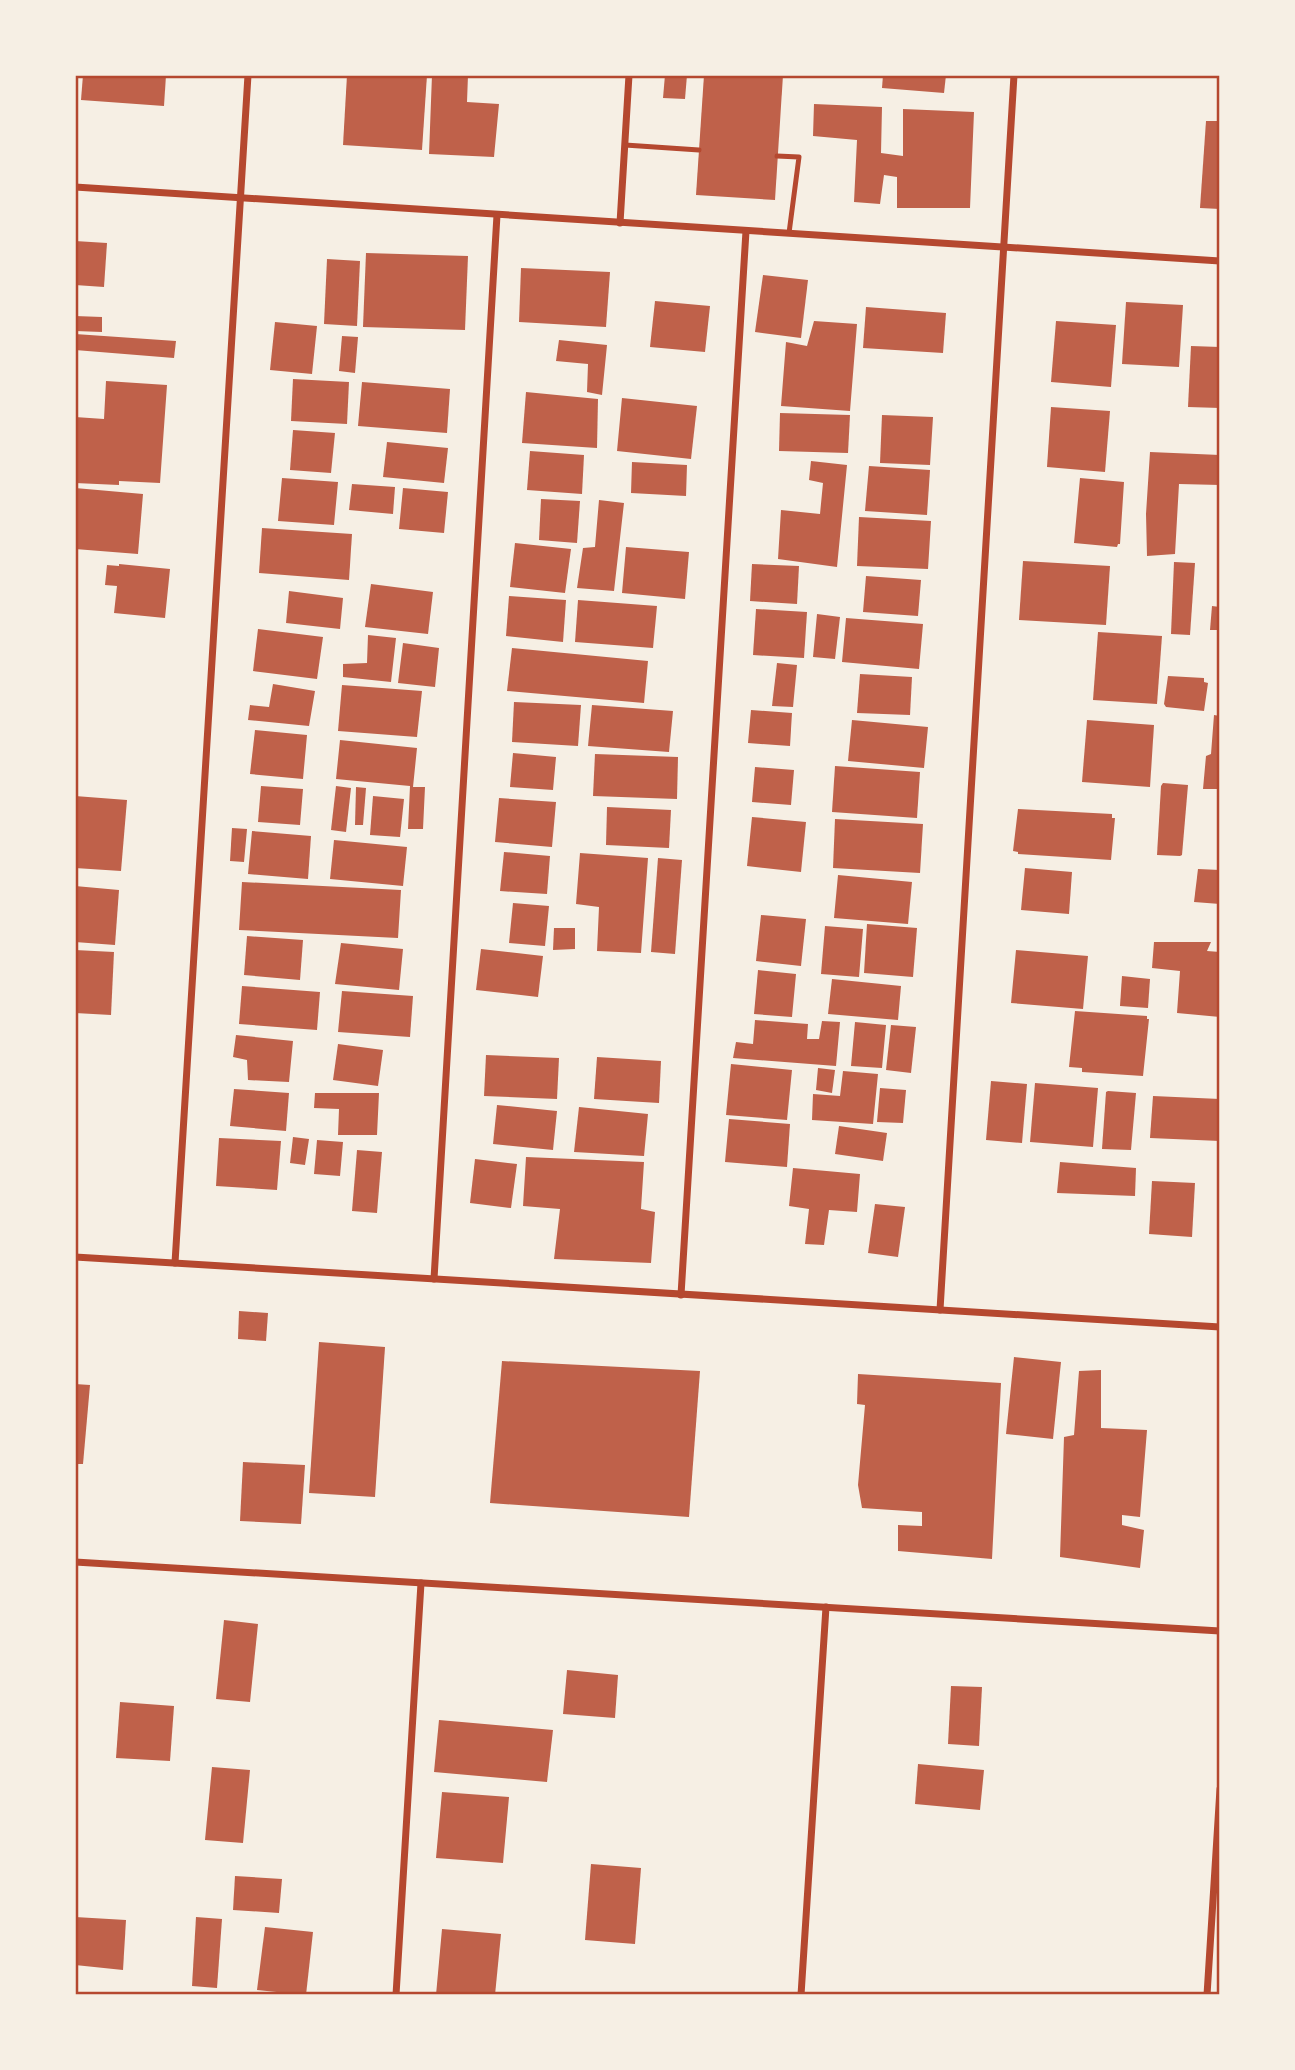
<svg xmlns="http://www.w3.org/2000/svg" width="1295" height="2070" font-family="'PT Sans',sans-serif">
  <rect width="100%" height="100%" fill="#f6efe4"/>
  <g fill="#bf614a">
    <path d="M83,75H166L164,106L81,100Z"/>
    <path d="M347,75H427L422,150L343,145Z"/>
    <path d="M432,75H468L467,102L499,104L494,157L429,154Z"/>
    <path d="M665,75H687L685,99L663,98Z"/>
    <path d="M704,75H783L775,200L696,195Z"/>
    <path d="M883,75H946L944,93L882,88Z"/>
    <path d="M814,104L882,107L881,153L903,156V109L974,112L970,208H897V177L884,175L880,204L854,202L857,140L813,136Z"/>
    <path d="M1206,121H1220V209L1200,208Z"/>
    <path d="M75,241L107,243L104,287L75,285Z"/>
    <path d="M366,253L468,256L465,330L363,327Z"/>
    <path d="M327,259L360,261L357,326L324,324Z"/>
    <path d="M521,268L610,272L606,327L519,322Z"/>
    <path d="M763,275L808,280L801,338L755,332Z"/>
    <path d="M655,301L710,306L705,352L650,347Z"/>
    <path d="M1126,302L1183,305L1179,367L1122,364Z"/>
    <path d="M866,307L946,313L943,353L863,348Z"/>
    <path d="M75,316L102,317V332L75,331Z"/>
    <path d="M814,321L857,324L850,411L781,406L786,342L807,346Z"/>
    <path d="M1056,321L1116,325L1111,387L1051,382Z"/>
    <path d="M275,322L317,326L312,374L270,370Z"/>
    <path d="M75,334L176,341L174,358L75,350Z"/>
    <path d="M342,336L358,337L355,373L339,371Z"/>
    <path d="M559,340L607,345L602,395L587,392L588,364L556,361Z"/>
    <path d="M1191,346L1220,347V408L1188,407Z"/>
    <path d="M293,379L349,382L347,424L291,421Z"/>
    <path d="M106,381L167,385L160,483L119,481V485L75,483V417L104,419Z"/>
    <path d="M362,382L450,389L447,433L358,426Z"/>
    <path d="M526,392L598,399L597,448L522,443Z"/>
    <path d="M622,398L697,406L691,459L617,451Z"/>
    <path d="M1051,407L1110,411L1105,472L1047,467Z"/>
    <path d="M780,413L850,415L848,453L779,451Z"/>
    <path d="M882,415L933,417L930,465L880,463Z"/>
    <path d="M293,430L335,433L331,473L290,470Z"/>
    <path d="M387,442L448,448L444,483L383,477Z"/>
    <path d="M530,451L584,455L582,494L527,490Z"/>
    <path d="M1150,452L1220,455V485L1179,484L1175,554L1147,556L1146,514Z"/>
    <path d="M811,461L847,465L837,567L778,559L781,510L820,514L823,483L809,480Z"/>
    <path d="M632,462L687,465L686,496L631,493Z"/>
    <path d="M869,466L930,470L927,515L865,511Z"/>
    <path d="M282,478L338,482L334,525L278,521Z"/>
    <path d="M1080,478L1124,482L1120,544H1118L1117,547L1074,543Z"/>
    <path d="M352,484L395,487L393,514L349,510Z"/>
    <path d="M75,488L143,494L138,554L75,549Z"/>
    <path d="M403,488L448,492L444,533L399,529Z"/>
    <path d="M541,499L580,501L577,543L539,540Z"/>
    <path d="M599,500L624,503L614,591L577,588L583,548L595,547Z"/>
    <path d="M859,517L931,521L928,569L857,566Z"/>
    <path d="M262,528L352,534L349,580L259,573Z"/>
    <path d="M515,543L571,549L565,593L510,587Z"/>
    <path d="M626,547L689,552L685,599L622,593Z"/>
    <path d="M1023,561L1110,566L1106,625L1019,620Z"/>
    <path d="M1174,562L1195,563L1190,635L1171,634Z"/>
    <path d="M119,564L170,569L165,618L114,613L117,586L105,585L107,565L119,566Z"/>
    <path d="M752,564L799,566L797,604L750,601Z"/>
    <path d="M866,576L921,580L918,616L863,612Z"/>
    <path d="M371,584L433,592L428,634L365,627Z"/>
    <path d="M289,591L343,598L340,629L286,623Z"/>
    <path d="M509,596L566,600L563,642L506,636Z"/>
    <path d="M578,600L657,606L653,648L575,642Z"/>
    <path d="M1212,606L1220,607V630H1210Z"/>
    <path d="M756,609L807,612L804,658L753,655Z"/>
    <path d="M817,614L840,617L835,659L813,657Z"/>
    <path d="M846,618L923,624L919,669L842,662Z"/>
    <path d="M258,629L323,637L317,679L253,671Z"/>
    <path d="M1098,632L1162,636L1157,704L1093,700Z"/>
    <path d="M368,635L396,638L391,682L343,677V664L367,663Z"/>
    <path d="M403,643L439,648L435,687L398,683Z"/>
    <path d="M512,648L648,661L644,703L507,691Z"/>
    <path d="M777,663L797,665L793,707L772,706Z"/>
    <path d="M860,674L912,677L910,715L857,713Z"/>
    <path d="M1168,676L1204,678V682L1208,683L1204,711L1166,707L1164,704Z"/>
    <path d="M273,684L315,691L309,726L248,720L250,705L269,707Z"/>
    <path d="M342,685L422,691L417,737L338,731Z"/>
    <path d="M514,702L581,705L578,746L512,742Z"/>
    <path d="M592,705L673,711L669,752L588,746Z"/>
    <path d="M751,710L792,713L790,746L748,743Z"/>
    <path d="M1214,715L1220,716V789H1203L1206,756L1211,754Z"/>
    <path d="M852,720L928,727L924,768L848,761Z"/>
    <path d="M1087,720L1154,725L1150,787L1082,782Z"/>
    <path d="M255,730L307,735L303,779L250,774Z"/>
    <path d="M340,740L417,748L413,787H425L423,829H408L410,786L336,779Z"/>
    <path d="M513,753L556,757L553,790L510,787Z"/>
    <path d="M595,754L678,757L677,799L593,796Z"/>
    <path d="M835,766L920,772L917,818L832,812Z"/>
    <path d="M755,767L794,770L791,805L752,802Z"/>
    <path d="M1163,783L1188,785L1182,855L1180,856L1157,855L1161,786Z"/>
    <path d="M261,786L303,789L300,825L258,822Z"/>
    <path d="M336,786L351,788L346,832L331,830Z"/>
    <path d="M356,787L366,788L363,825H355Z"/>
    <path d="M75,796L127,800L121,871L75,868Z"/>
    <path d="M373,796L404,799L400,837L370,835Z"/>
    <path d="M499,798L556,802L552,847L495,842Z"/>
    <path d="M607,807L671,810L669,848L606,845Z"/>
    <path d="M1018,809L1112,814V818H1115L1111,860L1018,854V852L1013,851Z"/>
    <path d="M752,817L806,822L801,872L747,866Z"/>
    <path d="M835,819L923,824L920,873L833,868Z"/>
    <path d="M232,828L247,829L244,862L230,861Z"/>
    <path d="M252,831L311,836L308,879L248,874Z"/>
    <path d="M334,840L407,847L403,886L330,879Z"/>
    <path d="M504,852L550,856L547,894L500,891Z"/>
    <path d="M580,853L648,858L641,953L597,951L599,907L576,904Z"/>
    <path d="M658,858L682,860L675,954L651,952Z"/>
    <path d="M1025,868L1072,872L1069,914L1021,910Z"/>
    <path d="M1198,869L1220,870V904L1194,902Z"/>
    <path d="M838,875L912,882L908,924L834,918Z"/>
    <path d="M242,882L401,890L398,938L239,930Z"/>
    <path d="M75,886L119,890L115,945L75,942Z"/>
    <path d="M513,903L549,906L545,946L509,943Z"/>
    <path d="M761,915L806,919L801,966L756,961Z"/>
    <path d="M867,924L917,928L913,977L864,973Z"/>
    <path d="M825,926L863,929L859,977L821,974Z"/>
    <path d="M554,928H575V949L553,950Z"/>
    <path d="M247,936L303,940L300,980L244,975Z"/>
    <path d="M1154,942H1211L1207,951L1220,952V1017L1177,1013L1180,971L1152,968Z"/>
    <path d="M341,943L403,949L399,990L335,984Z"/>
    <path d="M481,949L543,956L538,997L476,990Z"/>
    <path d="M75,950L114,952L111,1015L75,1013Z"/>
    <path d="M1016,950L1088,956L1083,1009L1011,1003Z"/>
    <path d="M758,970L796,974L792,1017L754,1014Z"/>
    <path d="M1122,976L1150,979L1148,1008L1120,1006Z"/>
    <path d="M832,979L901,986L898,1020L828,1014Z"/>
    <path d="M242,986L320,992L317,1030L239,1024Z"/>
    <path d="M342,991L413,996L410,1037L338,1032Z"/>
    <path d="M1075,1011L1147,1016V1019H1149L1143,1076L1082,1072V1068L1069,1067Z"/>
    <path d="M755,1020L808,1024L807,1039H819L822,1021L840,1022L836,1066L733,1058L736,1042L753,1044Z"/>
    <path d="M855,1022L886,1025L882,1068L851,1066Z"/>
    <path d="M891,1025L916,1027L911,1073L886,1070Z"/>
    <path d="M236,1035L293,1041L289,1082L248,1080L247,1060L233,1057Z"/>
    <path d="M338,1044L383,1050L378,1086L333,1080Z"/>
    <path d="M486,1055L559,1058L557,1099L484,1096Z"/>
    <path d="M597,1057L661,1061L659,1103L594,1099Z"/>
    <path d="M731,1064L792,1070L787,1120L726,1115Z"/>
    <path d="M818,1068L835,1070L832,1093L816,1090Z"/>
    <path d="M843,1071L878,1074L873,1124L812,1120L813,1094L840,1096Z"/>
    <path d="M991,1081L1027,1084L1022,1143L986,1140Z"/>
    <path d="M1035,1083L1098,1088L1093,1147L1030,1142Z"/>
    <path d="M880,1088L906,1090L903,1123L877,1122Z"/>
    <path d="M234,1089L289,1093L286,1131L230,1126Z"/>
    <path d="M1108,1091L1136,1093L1131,1150L1102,1149L1106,1092Z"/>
    <path d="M315,1093H379L377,1135H338L339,1109L314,1108Z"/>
    <path d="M1153,1096L1220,1099V1141L1150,1138Z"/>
    <path d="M497,1105L557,1111L553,1150L493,1144Z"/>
    <path d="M579,1107L648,1114L644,1156L574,1152Z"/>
    <path d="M729,1119L790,1124L787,1167L725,1162Z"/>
    <path d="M839,1126L887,1133L883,1161L835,1154Z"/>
    <path d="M293,1137L309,1139L305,1165L290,1163Z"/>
    <path d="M219,1138L281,1141L277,1190L216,1186Z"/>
    <path d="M317,1140L343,1142L340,1176L314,1174Z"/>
    <path d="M357,1150L382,1152L377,1213L352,1211Z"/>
    <path d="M526,1157L644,1162L641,1209L655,1212L651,1263L554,1259L560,1209L523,1206Z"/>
    <path d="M475,1159L517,1164L511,1208L470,1203Z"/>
    <path d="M1060,1162L1136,1168L1135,1196L1057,1193Z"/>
    <path d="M793,1168L860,1174L857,1212L829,1210L824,1245L805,1244L809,1209L789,1206Z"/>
    <path d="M1152,1181L1195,1183L1192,1237L1149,1234Z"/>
    <path d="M875,1204L905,1207L898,1257L868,1253Z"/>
    <path d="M239,1311L268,1313L266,1341L238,1339Z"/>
    <path d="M319,1342L385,1347L375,1497L309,1493Z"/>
    <path d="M1014,1357L1061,1362L1053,1439L1006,1434Z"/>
    <path d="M502,1361L700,1371L689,1517L490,1503Z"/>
    <path d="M1101,1370V1428L1147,1430L1140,1517L1122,1515V1525L1144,1530L1140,1568L1060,1557L1064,1437L1074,1435L1079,1371Z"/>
    <path d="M858,1374L1001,1383L992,1559L898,1551V1525L922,1526V1512L862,1508L858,1485L865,1405L857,1404Z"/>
    <path d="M75,1384L90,1385L83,1464H75Z"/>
    <path d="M243,1462L305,1465L301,1524L240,1521Z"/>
    <path d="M224,1620L258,1624L250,1702L216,1699Z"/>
    <path d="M567,1670L618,1675L615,1718L563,1714Z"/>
    <path d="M951,1686L982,1687L979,1746L948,1744Z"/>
    <path d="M120,1702L174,1706L170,1761L116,1758Z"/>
    <path d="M439,1720L553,1730L547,1782L434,1772Z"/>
    <path d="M918,1764L984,1770L980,1810L915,1804Z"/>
    <path d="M212,1767L250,1770L243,1843L205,1840Z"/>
    <path d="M442,1792L509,1797L503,1863L436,1858Z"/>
    <path d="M591,1864L641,1868L635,1944L585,1940Z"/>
    <path d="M235,1876L282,1879L279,1913L233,1910Z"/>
    <path d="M75,1917L126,1920L123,1970L75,1965Z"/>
    <path d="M196,1917L222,1919L217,1988L192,1986Z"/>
    <path d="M265,1927L313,1932L306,1995L257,1990Z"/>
    <path d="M442,1929L501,1934L495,1995H436Z"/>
  </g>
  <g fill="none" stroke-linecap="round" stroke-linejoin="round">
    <g stroke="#b5482f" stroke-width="5">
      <path d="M625,145L699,150"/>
      <path d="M777,156L799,157L789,233"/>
    </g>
    <g stroke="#b5482f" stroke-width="7">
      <path d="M75,187L1220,261"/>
      <path d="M620,223L629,75"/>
      <path d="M75,1257L1220,1327"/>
      <path d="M175,1263L248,75"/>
      <path d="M434,1279L497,215"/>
      <path d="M681,1295L746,231"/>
      <path d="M940,1310L1014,75"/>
      <path d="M75,1562L1220,1631"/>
      <path d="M396,1995L421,1583"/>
      <path d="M801,1995L826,1607"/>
      <path d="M1207,1995L1220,1789"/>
    </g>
  </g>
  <rect width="1295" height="2070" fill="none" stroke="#f6efe4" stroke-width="154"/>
  <rect x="77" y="77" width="1141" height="1916" fill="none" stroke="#b5482f" stroke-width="2.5"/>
</svg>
